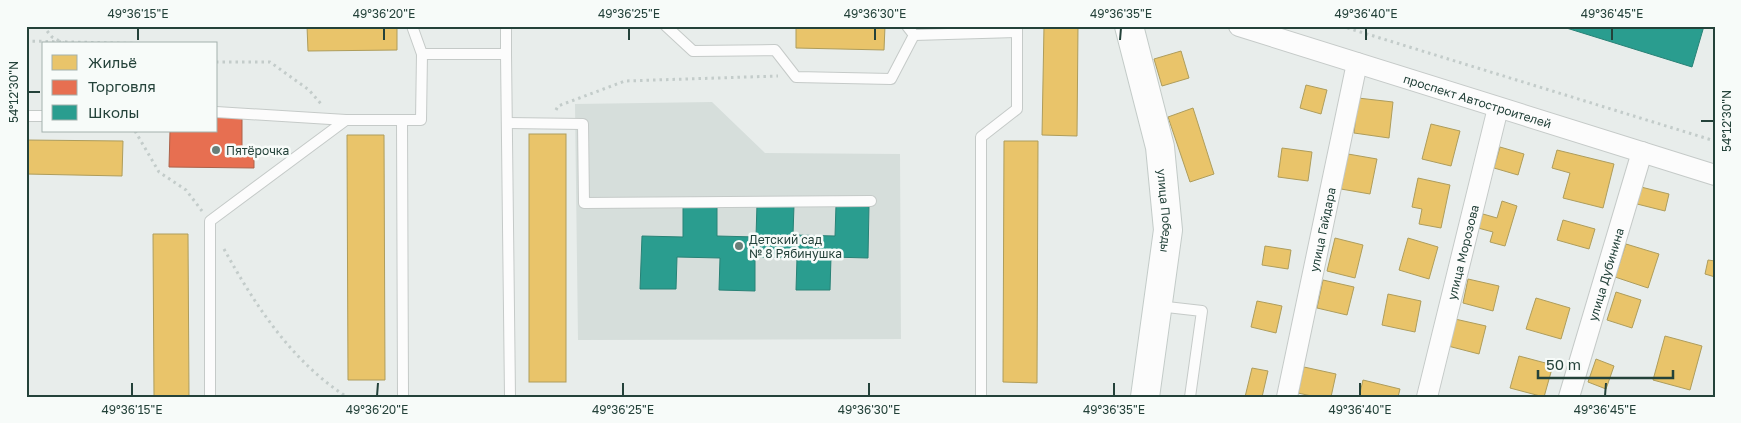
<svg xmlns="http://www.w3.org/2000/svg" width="1741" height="423" font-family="'Golos Text',sans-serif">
  <rect width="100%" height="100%" fill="#e8edeb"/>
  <path fill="#d6dedb" d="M712,102L765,153L900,154L901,339L578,340L575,104Z"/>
  <g fill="#e9c46a" stroke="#ae9d5c">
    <path d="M307,26H397V50L308,51Z"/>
    <path d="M796,26H885L884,50L796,48Z"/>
    <path d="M1044,26H1078L1077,136L1042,135Z"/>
    <path d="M1181,51L1189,78L1162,86L1154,59Z"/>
    <path d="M1306,85L1327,90L1321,114L1300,108Z"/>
    <path d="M1358,98L1393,102L1389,138L1354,133Z"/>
    <path d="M1193,108L1214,174L1190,182L1168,117Z"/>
    <path d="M1431,124L1460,131L1451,166L1422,159Z"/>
    <rect x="529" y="134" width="37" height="248"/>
    <path d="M347,135H384L385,380H348Z"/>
    <path d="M26,140L123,141L122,176L26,174Z"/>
    <path d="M1004,141H1038L1037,383L1003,382Z"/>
    <path d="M1500,147L1524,154L1518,175L1494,168Z"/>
    <path d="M1282,148L1312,152L1308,181L1278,177Z"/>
    <path d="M1557,150L1614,164L1603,208L1563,198L1570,173L1552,168Z"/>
    <path d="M1348,154L1377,159L1370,194L1341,189Z"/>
    <path d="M1418,178L1450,185L1441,228L1419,224L1422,209L1412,207Z"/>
    <path d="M1641,187L1669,194L1665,211L1637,204Z"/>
    <path d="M1502,201L1517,206L1505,246L1490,242L1493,232L1478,228L1483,214L1497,218Z"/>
    <path d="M1563,220L1595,229L1589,249L1557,240Z"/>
    <path d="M153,234H188L189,397H154Z"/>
    <path d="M1335,238L1363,245L1355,278L1327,271Z"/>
    <path d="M1408,238L1438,247L1429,279L1399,270Z"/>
    <path d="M1626,244L1659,254L1648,288L1615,277Z"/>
    <path d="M1265,246L1291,250L1288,269L1262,265Z"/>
    <path d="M1708,260L1715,261V277L1705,274Z"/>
    <path d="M1468,279L1499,286L1493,311L1463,303Z"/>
    <path d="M1323,280L1354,287L1347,315L1317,308Z"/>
    <path d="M1616,292L1641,300L1632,328L1607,320Z"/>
    <path d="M1388,294L1421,301L1415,332L1382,325Z"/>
    <path d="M1536,298L1570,308L1561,339L1526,329Z"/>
    <path d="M1257,301L1282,306L1276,333L1251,327Z"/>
    <path d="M1455,319L1486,326L1479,354L1448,346Z"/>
    <path d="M1665,336L1702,346L1690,390L1653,380Z"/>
    <path d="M1519,356L1553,365L1544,397L1510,388Z"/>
    <path d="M1596,359L1614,366L1606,389L1588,382Z"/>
    <path d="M1304,367L1336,374L1331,397H1316L1298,393Z"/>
    <path d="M1252,368L1268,371L1262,397H1245Z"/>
    <path d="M1363,380L1400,389L1398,397H1359Z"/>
  </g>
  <path fill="#e76f51" stroke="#ac624a" d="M216,117H242V149H254V168L169,167L170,131H216Z"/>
  <g fill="#2a9d8f" stroke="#288276">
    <path d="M1560,26H1704L1692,67Z"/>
    <path d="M683,204L717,205V236L756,237L757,204L794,205L793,235L835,236L836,205H869L868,258L831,257L830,290H796L797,258L755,257V291L719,290L720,258L677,257L676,289H640L642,236L683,237Z"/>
  </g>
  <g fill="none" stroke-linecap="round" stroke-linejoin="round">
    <defs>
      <g id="lane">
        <path d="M412,26L422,54H506V26"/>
        <path d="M666,26L693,51L775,50L796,77L891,79L914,35"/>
        <path d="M907,26L914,35L1016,32"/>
        <path d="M506,54L510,397"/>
        <path d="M216,112L346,120"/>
        <path d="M26,116H44"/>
        <path d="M402,120L403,397"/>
        <path d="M507,123L583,124L584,203L871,201"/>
        <path d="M1158,306L1202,311L1190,397"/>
        <path d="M210,397V221L346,120H421L422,54"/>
        <path d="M981,397V137L1017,109V26"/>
      </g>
      <g id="street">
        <path id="s1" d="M1239,26L1715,175"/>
        <path id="s2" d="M1287,397L1357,63"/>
        <path id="s3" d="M1427,397L1498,108"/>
        <path id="s4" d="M1569,397L1642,152"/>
      </g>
      <g id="secondary">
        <path id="s5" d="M1129,26L1160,147L1168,230L1145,397"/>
      </g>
    </defs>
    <use href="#lane" stroke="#c5cac8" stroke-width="12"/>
    <use href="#street" stroke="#c5cac8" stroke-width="22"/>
    <use href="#secondary" stroke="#c3cbc8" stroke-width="30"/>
    <g stroke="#c3ccca" stroke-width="3" stroke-dasharray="2.5 4" stroke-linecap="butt">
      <path d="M43,26L52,37L65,44"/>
      <path d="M1341,26L1715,141"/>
      <path d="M26,41L162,44"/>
      <path d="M216,62H270L309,90L322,105"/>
      <path d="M556,110L558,106L625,81L778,76"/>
      <path d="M135,131L159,172L186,190L202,211"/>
      <path d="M224,249C255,305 292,362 347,397"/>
    </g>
    <use href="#lane" stroke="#fcfcfc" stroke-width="10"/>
    <use href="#street" stroke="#fcfcfc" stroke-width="20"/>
    <use href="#secondary" stroke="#fcfcfc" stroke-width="28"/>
  </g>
  <path fill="none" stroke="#24423a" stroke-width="2" d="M138,40V28M384,40V28M629,40V28M875,40V28M1120,40L1121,28M1366,40V28M1612,40V28M28,92H40M1701,121H1714M132,396V383M377,396L378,383M623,396V383M869,396V383M1114,396V383M1360,396V383M1605,396L1606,383"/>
  <g fill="#697e78" stroke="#f7fbf9" stroke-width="2">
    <circle cx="216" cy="150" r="5"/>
    <circle cx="739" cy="246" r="5"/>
  </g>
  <g text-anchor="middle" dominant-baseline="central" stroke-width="5" stroke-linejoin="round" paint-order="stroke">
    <g font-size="12" fill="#24423a" stroke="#f7fbf9">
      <text stroke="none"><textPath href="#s1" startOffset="250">проспект Автостроителей</textPath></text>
      <text stroke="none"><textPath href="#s5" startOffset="189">улица Победы</textPath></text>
      <text stroke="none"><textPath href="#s2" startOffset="171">улица Гайдара</textPath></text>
      <text stroke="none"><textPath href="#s3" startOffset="149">улица Морозова</textPath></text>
      <text stroke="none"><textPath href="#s4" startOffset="128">улица Дубинина</textPath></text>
    </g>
    <g font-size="12" fill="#24423a" stroke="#f7fbf9" text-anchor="start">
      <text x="226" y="150">Пятёрочка</text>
      <text x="749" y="239">Детский сад<tspan x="749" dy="14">№ 8 Рябинушка</tspan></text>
    </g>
  </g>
  <rect width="1741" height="423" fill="none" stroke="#f7fbf9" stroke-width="55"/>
  <rect x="42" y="42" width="175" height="90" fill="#f7fbf9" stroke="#a3b1ad"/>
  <rect x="52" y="55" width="25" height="15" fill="#e9c46a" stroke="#a3b1ad"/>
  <text x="88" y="68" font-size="15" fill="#24423a">Жильё</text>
  <rect x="52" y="80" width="25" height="15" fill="#e76f51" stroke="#a3b1ad"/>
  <text x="88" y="92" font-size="15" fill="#24423a">Торговля</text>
  <rect x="52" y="105" width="25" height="15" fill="#2a9d8f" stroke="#a3b1ad"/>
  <text x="88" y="118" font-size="15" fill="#24423a">Школы</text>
  <path d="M1538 370v8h135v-8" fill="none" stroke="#24423a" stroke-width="2.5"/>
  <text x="1546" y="370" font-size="15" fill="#24423a" stroke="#f7fbf9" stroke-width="4" paint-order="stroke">50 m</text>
  <rect x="28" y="28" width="1686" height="368" fill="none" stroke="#24423a" stroke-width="2"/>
  <g font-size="12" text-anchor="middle" fill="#24423a">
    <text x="138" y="18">49°36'15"E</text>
    <text x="384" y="18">49°36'20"E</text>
    <text x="629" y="18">49°36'25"E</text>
    <text x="875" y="18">49°36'30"E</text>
    <text x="1121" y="18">49°36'35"E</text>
    <text x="1366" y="18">49°36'40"E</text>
    <text x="1612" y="18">49°36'45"E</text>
    <text transform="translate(14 92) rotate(-90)" y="4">54°12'30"N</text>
    <text transform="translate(1727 121) rotate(-90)" y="4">54°12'30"N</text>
    <text x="132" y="414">49°36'15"E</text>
    <text x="377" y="414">49°36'20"E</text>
    <text x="623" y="414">49°36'25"E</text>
    <text x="869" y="414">49°36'30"E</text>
    <text x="1114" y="414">49°36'35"E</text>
    <text x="1360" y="414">49°36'40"E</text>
    <text x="1605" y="414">49°36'45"E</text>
  </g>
</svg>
